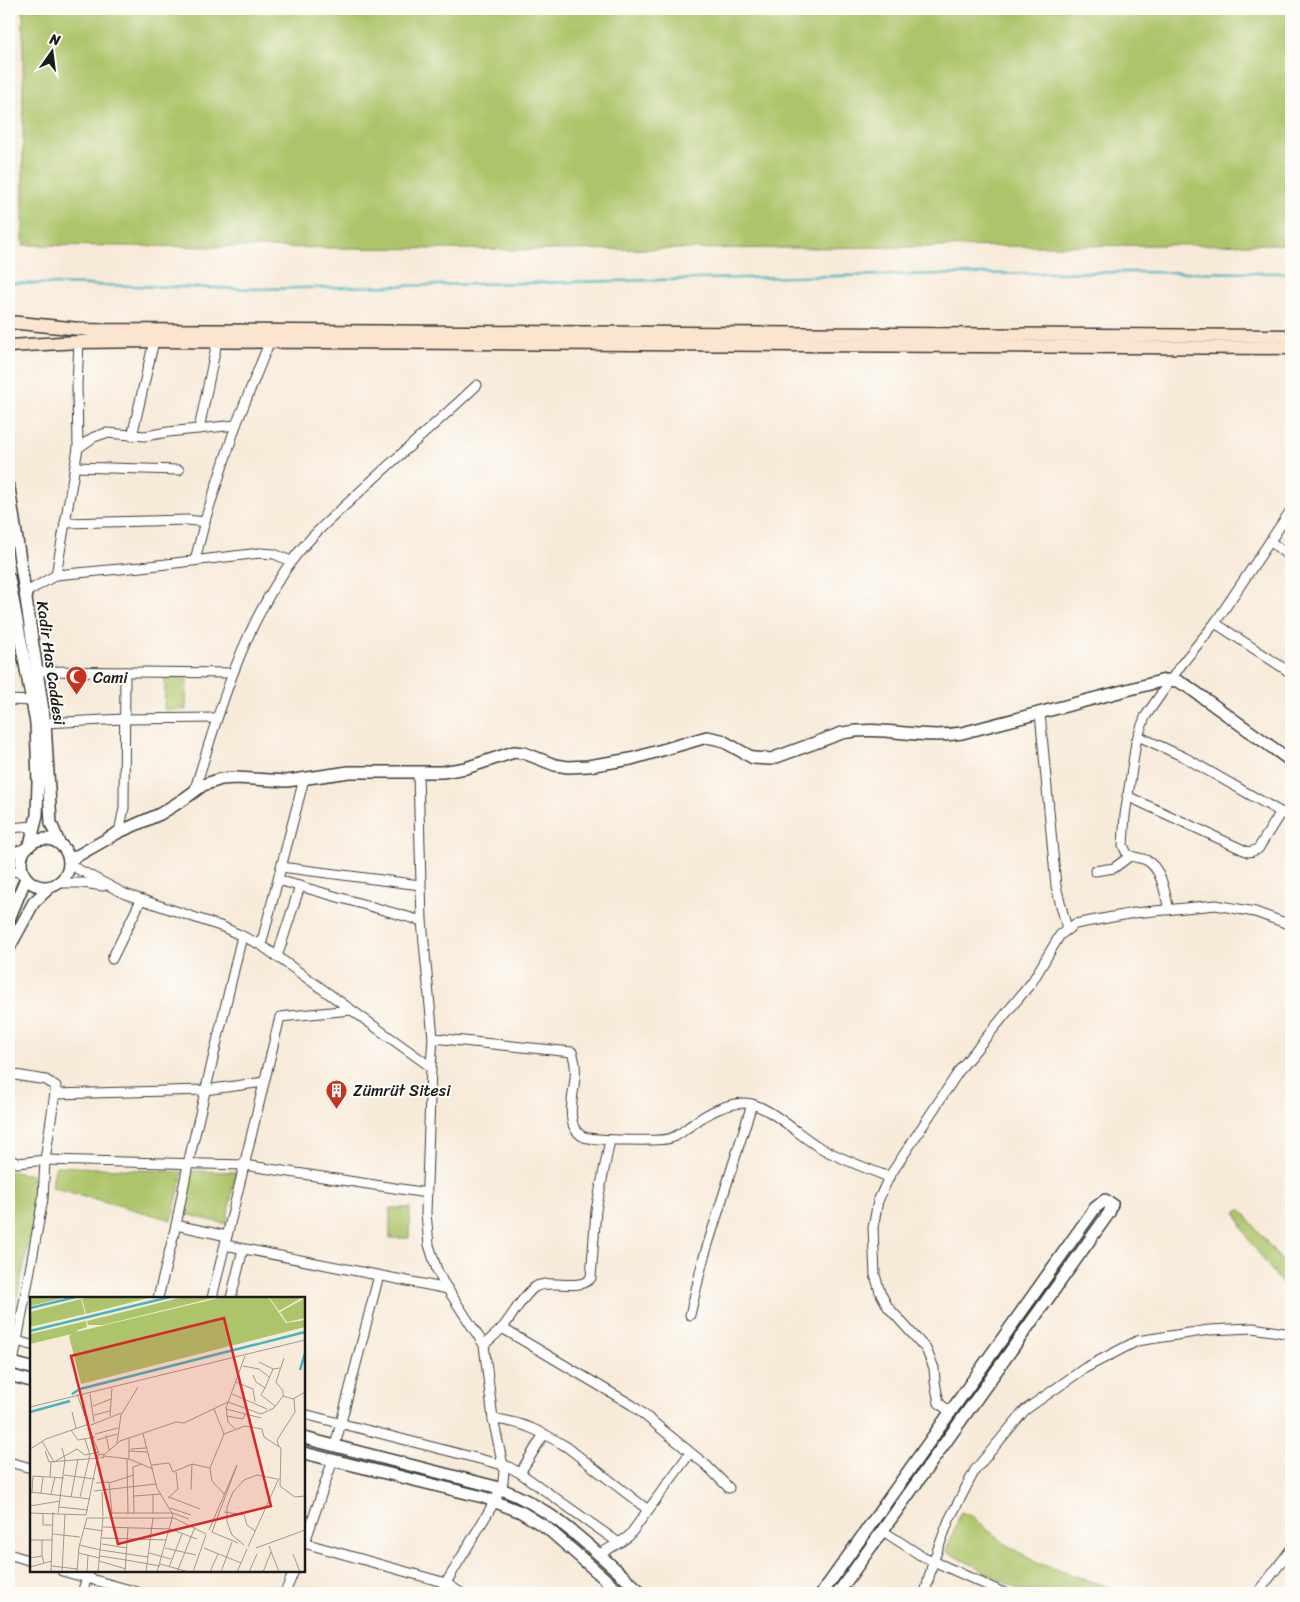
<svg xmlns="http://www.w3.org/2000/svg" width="1300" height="1602" font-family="Sriracha,sans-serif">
  <rect width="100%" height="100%" fill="#fdfcf7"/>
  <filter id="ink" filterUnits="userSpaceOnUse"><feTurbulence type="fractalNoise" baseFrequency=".02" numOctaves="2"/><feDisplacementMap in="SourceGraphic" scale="10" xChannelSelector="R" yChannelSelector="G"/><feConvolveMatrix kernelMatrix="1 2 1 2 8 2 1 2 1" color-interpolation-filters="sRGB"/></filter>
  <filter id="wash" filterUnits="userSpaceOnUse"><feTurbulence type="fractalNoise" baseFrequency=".0096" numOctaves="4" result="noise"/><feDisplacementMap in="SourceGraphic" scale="20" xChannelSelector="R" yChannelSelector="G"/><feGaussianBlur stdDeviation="1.12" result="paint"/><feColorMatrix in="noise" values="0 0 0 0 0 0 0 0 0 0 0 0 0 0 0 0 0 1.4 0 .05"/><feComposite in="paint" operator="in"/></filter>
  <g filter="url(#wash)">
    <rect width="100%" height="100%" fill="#f8ead8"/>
    <g fill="#adc56a" stroke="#647043">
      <path d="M23,9H1291V244L550,250L23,245Z"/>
      <path d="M165,677L187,678L186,710H164Z"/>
      <path d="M56,1166L183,1172L172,1220L51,1187Z"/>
      <path d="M9,1171L32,1175L37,1189V1199L9,1341Z"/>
      <path d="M192,1171L236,1172L226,1224L182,1213Z"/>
      <path d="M390,1208H410L409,1238H390Z"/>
      <path d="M1241,1209L1291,1273V1296L1248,1239L1237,1215V1211Z"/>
      <path d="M961,1512L972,1516L1002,1542L1037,1563L1126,1593H1026L1015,1588L946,1551Z"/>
    </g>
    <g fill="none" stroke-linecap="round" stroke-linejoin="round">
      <path stroke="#46b5be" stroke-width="2.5" d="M9,283L257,289L883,275L1129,272L1291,273"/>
    </g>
  </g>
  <g filter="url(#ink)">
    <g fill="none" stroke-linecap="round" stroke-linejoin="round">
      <defs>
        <g id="minor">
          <path d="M199,429L217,342"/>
          <path d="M132,436L154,341"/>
          <path d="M78,448L94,437L106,433L145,436L168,432L236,425"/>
          <path d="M75,467L179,470"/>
          <path d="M65,523L187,520L205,522"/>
          <path d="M1270,541L1291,558"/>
          <path d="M195,560L206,517L236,425L269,343"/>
          <path d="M56,575L78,448L77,385L79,342"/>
          <path d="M25,593L56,575L141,567L260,553L274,554L291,561"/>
          <path d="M1215,623L1291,673"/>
          <path d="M36,671L233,673"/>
          <path d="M9,700L33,701"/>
          <path d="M1040,713L1056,886L1067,929"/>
          <path d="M45,723L124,719L217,718"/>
          <path d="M1138,736L1184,757L1291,818"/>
          <path d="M418,773L422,921L433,1038L431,1067L426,1213L429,1245L437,1270L443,1282L484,1345L493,1419L504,1470L503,1482L495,1501L440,1593"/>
          <path d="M194,792C217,718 240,636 284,572C302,544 327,522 351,500C392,461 436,424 477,385"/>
          <path d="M1127,796L1248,852L1253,851L1258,849L1281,812"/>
          <path d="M9,828L35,826"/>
          <path d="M119,832L124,808L125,672"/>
          <path d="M9,854L26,848"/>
          <path d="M70,865L125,894L223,927L261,945L431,1067"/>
          <path d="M281,867L420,885"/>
          <path d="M9,869L23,874"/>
          <path d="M1095,871L1114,868L1130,856"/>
          <path d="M278,880L422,921"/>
          <path d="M59,883H83L103,886"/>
          <path d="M1169,910C1165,894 1162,868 1146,860C1139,857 1133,858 1127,854L1123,845L1125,815L1136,742L1145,717L1181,665L1215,623L1291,510"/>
          <path d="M261,945L304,779"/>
          <path d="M277,957L300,886"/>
          <path d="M112,959L141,900"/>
          <path d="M433,1038L572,1052C575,1060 576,1069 575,1078C574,1091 568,1114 574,1127C576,1131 580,1135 584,1137C593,1140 662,1142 671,1138C680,1135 685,1129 693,1124C707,1113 727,1103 745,1103C768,1104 798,1135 819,1147C841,1159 865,1168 889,1177"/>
          <path d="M9,1074L46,1080L56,1086L45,1160L43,1199L13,1363"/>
          <path d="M55,1094L205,1090L264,1082"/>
          <path d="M9,1160L18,1163L45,1160L244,1165L427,1193"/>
          <path d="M176,1225L227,1236"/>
          <path d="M225,1245L448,1289"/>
          <path d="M158,1298L176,1225L188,1164L242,936"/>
          <path d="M212,1298L280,1017L351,1010"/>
          <path d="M231,1298L243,1249"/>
          <path d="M690,1315L703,1260L752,1104"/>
          <path d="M502,1328L632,1405L706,1465L729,1488"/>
          <path d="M17,1341L31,1345"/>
          <path d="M484,1345C490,1339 498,1333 504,1326C512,1316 524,1294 535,1287C551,1278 578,1292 591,1278L596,1210L610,1140"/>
          <path d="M951,1413L939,1403L935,1382L934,1368L926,1349L888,1307L880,1292L875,1275L873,1228L878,1201L889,1177L961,1068L1032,982L1060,935L1075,924L1134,913L1216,905L1255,912L1291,925"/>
          <path d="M304,1414L507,1466L520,1473L619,1543"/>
          <path d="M493,1419C521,1421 544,1433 567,1447L648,1510"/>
          <path d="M335,1446L379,1275"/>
          <path d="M9,1462L31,1468"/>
          <path d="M520,1473L544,1434"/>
          <path d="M883,1531L920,1555L1004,1593"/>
          <path d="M304,1543L446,1583L461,1593"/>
          <path d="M304,1545L333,1460"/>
          <path d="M9,1554L31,1561"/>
          <path d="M598,1555L622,1541L629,1536L690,1453"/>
          <path d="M62,1571L141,1593"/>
          <path d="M82,1593L89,1571"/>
          <path d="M285,1593L294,1571"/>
          <path d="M925,1593L933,1562L949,1520L975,1470L1025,1410L1085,1368L1137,1341L1209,1330L1253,1328L1291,1334"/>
          <path d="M1258,1593L1291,1549"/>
        </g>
        <g id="tertiary">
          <path d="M9,488L45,723L51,823L59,843"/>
          <path d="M9,578L36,723L38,782L37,815L30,845"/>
          <circle cx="45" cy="863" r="24"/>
          <path d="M70,860L119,832L160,814L184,799L203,785L221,779L236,778L287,781L349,772H442L466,768L514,752L524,753L555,765L568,767L588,766L631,759L707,737L721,740L753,758L771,759L842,733C883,725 919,740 962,733L1165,680L1177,681L1187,686L1291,761"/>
          <path d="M9,919L26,878"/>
          <path d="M9,948L34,902L50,887"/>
          <path d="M9,1362L31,1368"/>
          <path d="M9,1375L31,1381"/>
          <path d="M304,1438L492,1486C551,1504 596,1553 642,1593"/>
          <path d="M304,1453L483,1497L521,1512L547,1528L621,1593"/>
          <path d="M822,1593L1095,1208L1105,1200L1112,1204L1109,1213L838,1593"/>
        </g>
        <g id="secondary">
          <path d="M9,322L90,330L1291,336"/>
          <path d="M9,346L79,342L154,341L1291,348"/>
        </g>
      </defs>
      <use href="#minor" stroke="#3d3b38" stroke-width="11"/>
      <use href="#tertiary" stroke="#3d3b38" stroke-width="14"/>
      <use href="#secondary" stroke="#3d3b38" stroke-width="15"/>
      <use href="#minor" stroke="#fff" stroke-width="9"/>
      <use href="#tertiary" stroke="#fff" stroke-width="11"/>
      <use href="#secondary" stroke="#fbe5cf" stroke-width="12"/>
    </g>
  </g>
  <defs>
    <symbol id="mosque-pin" viewBox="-11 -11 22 30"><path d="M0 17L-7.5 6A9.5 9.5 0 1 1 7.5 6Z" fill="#c8321e" stroke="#fdfcf7"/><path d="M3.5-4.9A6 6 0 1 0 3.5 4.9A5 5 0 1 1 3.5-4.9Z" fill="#fff"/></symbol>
    <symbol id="building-pin" viewBox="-11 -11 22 30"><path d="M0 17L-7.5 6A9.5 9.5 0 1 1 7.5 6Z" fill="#c8321e" stroke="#fdfcf7"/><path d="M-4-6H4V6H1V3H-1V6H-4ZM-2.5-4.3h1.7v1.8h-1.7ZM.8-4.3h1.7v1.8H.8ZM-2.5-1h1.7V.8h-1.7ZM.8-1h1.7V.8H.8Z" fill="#fff"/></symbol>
  </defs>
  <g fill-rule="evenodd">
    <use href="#mosque-pin" x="64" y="664" width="25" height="34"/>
    <use href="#building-pin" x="324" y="1078" width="25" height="34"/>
  </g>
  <g text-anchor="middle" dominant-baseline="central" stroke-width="4" stroke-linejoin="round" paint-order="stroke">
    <g font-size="16" fill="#1c1c1c" stroke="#fdfcf7">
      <text transform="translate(51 663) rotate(82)">Kadir Has Caddesi</text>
    </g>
    <g font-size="16" fill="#1c1c1c" stroke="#fdfcf7" text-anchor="start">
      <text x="93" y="677">Cami</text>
      <text x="353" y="1090">Zümrüt Sitesi</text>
    </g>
  </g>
  <g transform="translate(30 1297)">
    <rect width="275" height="275" fill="#f8ead8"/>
    <path d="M0,0H37L0,9ZM60,0H118V1L56,17L52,2ZM153,0H187L73,28H58L57,24ZM193,0H238L256,26L275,23V30L51,87L39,39L42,37L0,47V37L56,24L57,30L48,33L46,35ZM239,0H273L249,14ZM275,1V21L257,25L250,15ZM51,2L55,17L0,30V15Z" fill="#adc56a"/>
    <path fill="none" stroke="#46b5be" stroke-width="2.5" d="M0,11L46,0M0,34L140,0M270,73L275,56M42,97L50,92L275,35M0,115L40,104"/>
    <path fill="none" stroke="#a0988d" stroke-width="1" d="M229,65L243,72M213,69L229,72L239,80M223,78L226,85L235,91L243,72L250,71M206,85L223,92L225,105M235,91L231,98L245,109M47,97L69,157M60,97L64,125M202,97L237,112M253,99V94L246,85L254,61M63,109L81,102M0,110L275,43M184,112L194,137M196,112L231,121M42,115L46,131M64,118L80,114M80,119L82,91M197,119L213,122L215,117M61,128L91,116M205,132L198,125L196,111L215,59M41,133L48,143L65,140M65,137L88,131M113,137L127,191L143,218L127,275M76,138L79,153M67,143L87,137M12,144L24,165L47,152L55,158L69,155M87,146L91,118L108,90M249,150L247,143L265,115L264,101M0,152L16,142L59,127M101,152L116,151M15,154L19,165L69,161M99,154L117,155M74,158L90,144L146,125L154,126L198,105L231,117L244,111L253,99L263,102L275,95M74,159L99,162L123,172M97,162L98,217M99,162V141M122,168L139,166L143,175L162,167L180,171M34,178L65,182M20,180L21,165M66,186L79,185L82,217M79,186L104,178M161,193L162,167M64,194L126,187M0,195L60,202M72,195L73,219M2,196L3,179L34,181M11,196L13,180M21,197L25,180M194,197L182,184L180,171L194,137L215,129L232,132L234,140L251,151L250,189L265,200L275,199M104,199L131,197M41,200L48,162M50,200L60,158L55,142M139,200L170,212M138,201L148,192L146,175M0,209L30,204M29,210L58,213M140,211L161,218M194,215L214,218L217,228L225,234M0,216L56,218L68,158L73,157L74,160L70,161M13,216V228H23M28,216L35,163L32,151M82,216H143L159,222M104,217L103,170L112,167M123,217V198M73,230L140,232L167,242M54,231L73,234M179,233L207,168L182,235M182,235L208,246M23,237L50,240M0,238L1,243H23M72,241L136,243M12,243V259M72,247L97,251M49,248L71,253M214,248L202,238L197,225V210L203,195L214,183L227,178L247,182M239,249L249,275M218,250L249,181M135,251L166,258M174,251L211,266M226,251L275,233M71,253L118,260M48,256L70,261M119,256L141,262M263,257L270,275M70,259L96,263M0,261L12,259L14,266M96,263L130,269M69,264L96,272M130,267L159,275M22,269L47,272M0,270L22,264M139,270L152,237M21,275L23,215M32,275L35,218M47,275L49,250L57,221H144L176,237M57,275L58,258M68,275L73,220M95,275L98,231M116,275L123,221M147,275L165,230M163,275L176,238M180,275L188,257M191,275L202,245M207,275L217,252M219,275L227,257M233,275L241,255"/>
    <path fill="#d62828" fill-opacity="0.15" stroke="#d62828" stroke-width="2.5" d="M194,21L241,209L88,247L41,59Z"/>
    <rect width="275" height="275" fill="none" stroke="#1c1c1c" stroke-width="2.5"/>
  </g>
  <rect width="1300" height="1602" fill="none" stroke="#fdfcf7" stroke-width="30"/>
  <g transform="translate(52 52) rotate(14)" stroke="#fdfcf7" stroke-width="4" paint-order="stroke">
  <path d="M0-4L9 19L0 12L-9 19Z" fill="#1c1c1c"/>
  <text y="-8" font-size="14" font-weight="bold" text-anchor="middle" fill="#1c1c1c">N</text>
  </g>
</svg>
